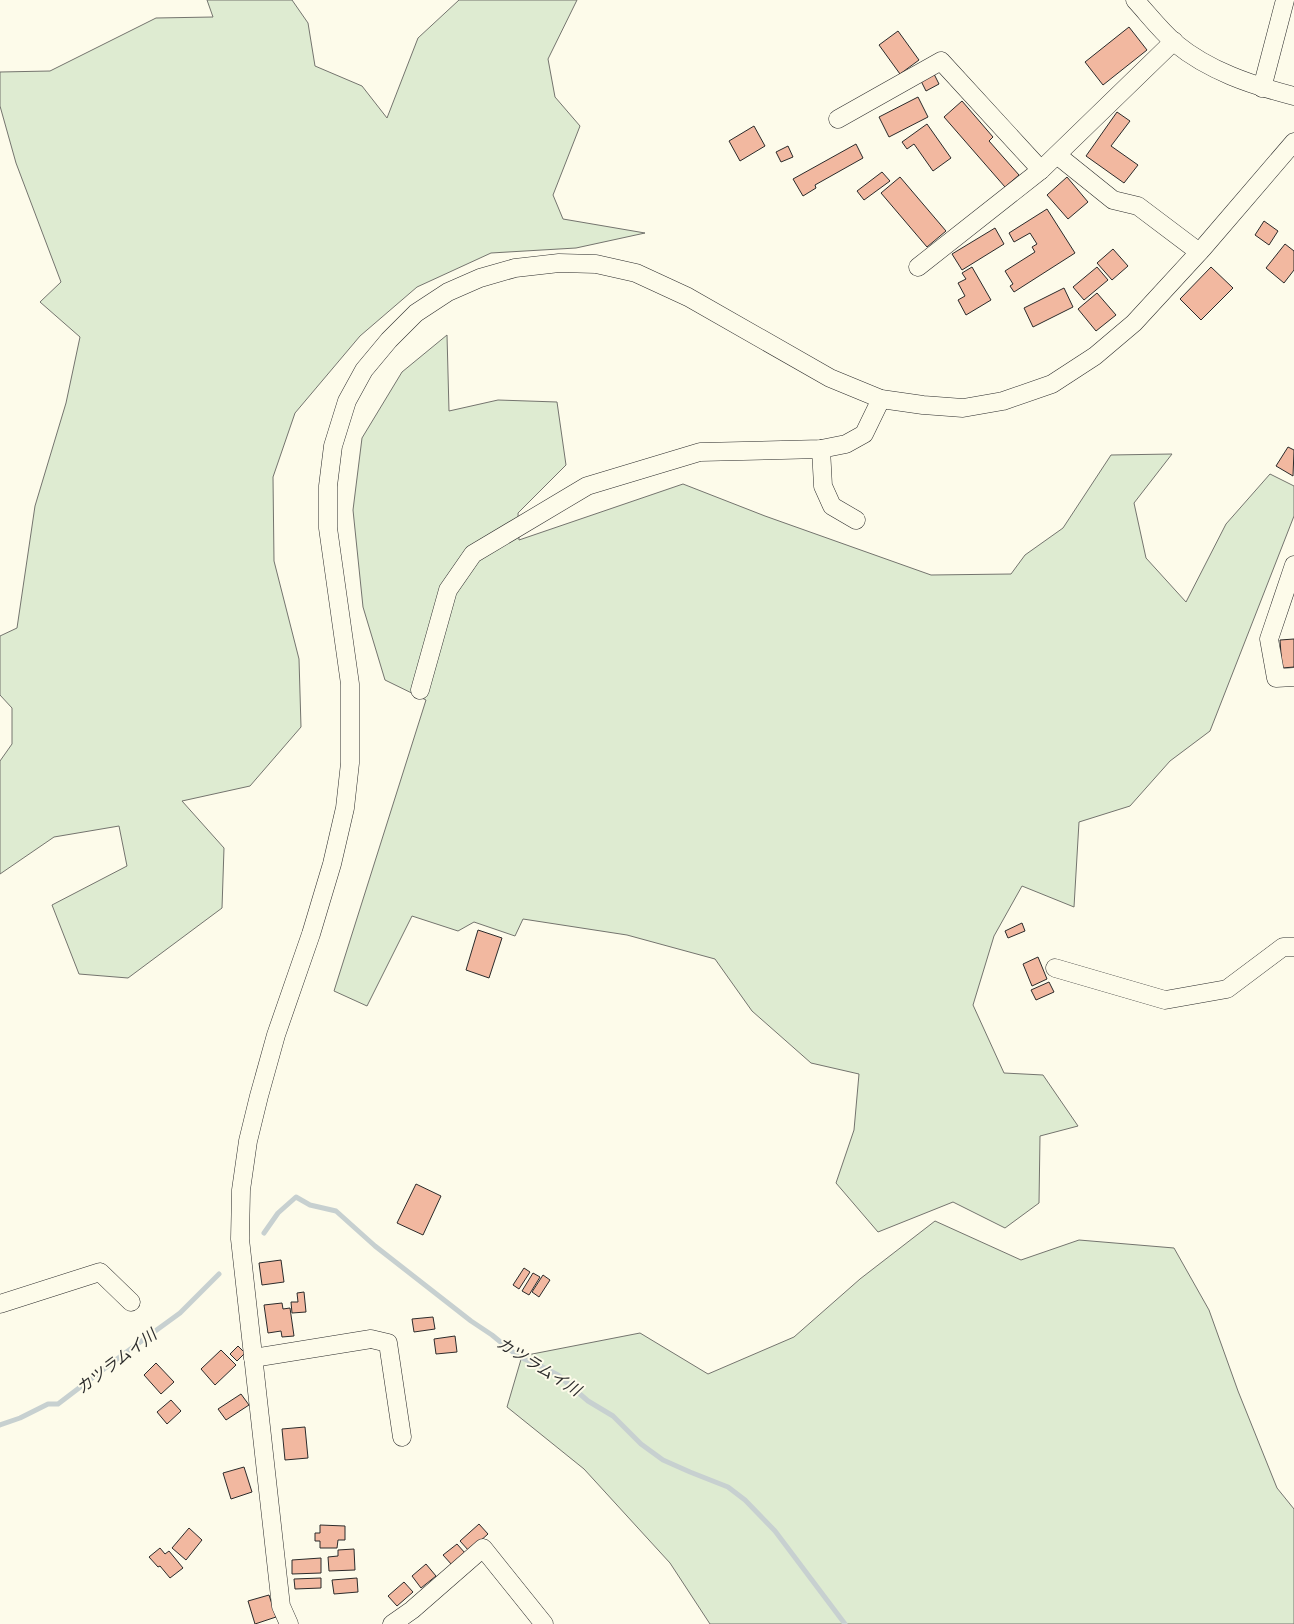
<svg xmlns="http://www.w3.org/2000/svg" width="1294" height="1624" font-family="Manrope,'Noto Sans JP',sans-serif">
  <rect width="100%" height="100%" fill="#fdfbea"/>
  <g fill="#deebd1" stroke="#74746e">
    <path d="M207,0H292L308,23L315,66L362,86L387,118L418,38L459,0H577L548,59L555,97L580,126L553,195L563,219L645,233L576,248L491,253L417,287L360,336L295,413L273,477L274,561L299,659L301,727L250,786L182,801L224,848L222,908L128,978L79,974L52,905L127,866L119,826L54,837L0,874V761L12,744V708L0,695V636L17,628L35,506L66,403L80,337L40,302L61,282L16,163L0,106V72L50,71L156,18L213,17Z"/>
    <path d="M447,335L449,411L498,400L557,402L566,465L518,513L519,540L683,484L765,516L931,575L1011,574L1025,555L1063,528L1111,455L1172,454L1134,503L1146,558L1186,602L1226,524L1270,474L1294,486V516L1210,731L1170,761L1130,806L1079,822L1074,907L1022,886L994,936L973,1005L1004,1073L1043,1075L1078,1126L1040,1136L1039,1203L1005,1228L953,1202L878,1232L836,1183L854,1130L859,1074L811,1063L752,1011L715,959L627,935L523,919L515,936L474,922L458,931L412,916L367,1006L334,991L426,700L385,680L363,607L353,510L362,438L402,372Z"/>
    <path d="M935,1221L1021,1260L1079,1240L1174,1248L1209,1310L1238,1391L1277,1488L1294,1509V1624H710L670,1563L584,1469L507,1407L522,1356L640,1333L708,1374L794,1337L860,1279Z"/>
  </g>
  <g fill="none" stroke-linecap="round" stroke-linejoin="round">
    <g stroke="#c7d0d0" stroke-width="5">
      <path d="M264,1233L278,1213L296,1197L310,1205L336,1211L375,1246L471,1321L492,1335L519,1357L537,1364L558,1375L588,1401L613,1416L641,1444L663,1460L690,1472L728,1487L745,1500L775,1531L845,1624"/>
      <path d="M0,1425L20,1418L48,1404H58L121,1356L180,1313L219,1274"/>
    </g>
  </g>
  <g fill="#f2b8a0" stroke="#2b2b2b">
    <path d="M1129,27L1147,50L1103,85L1085,62Z"/>
    <path d="M898,31L919,60L900,74L879,45Z"/>
    <path d="M934,74L939,84L926,91L921,81Z"/>
    <path d="M918,97L928,117L889,137L879,117Z"/>
    <path d="M962,101L993,137L989,141L1019,175L1005,187L944,117Z"/>
    <path d="M1117,112L1130,121L1111,146L1138,165L1124,183L1086,156Z"/>
    <path d="M927,124L951,158L933,171L914,144L907,149L902,142Z"/>
    <path d="M754,126L765,146L740,161L729,141Z"/>
    <path d="M856,144L863,158L815,185L816,188L803,196L793,179Z"/>
    <path d="M788,146L793,157L781,162L776,152Z"/>
    <path d="M882,172L890,181L864,200L857,191Z"/>
    <path d="M900,177L946,231L927,247L881,193Z"/>
    <path d="M1067,177L1088,202L1068,219L1047,195Z"/>
    <path d="M1047,209L1075,253L1014,292L1010,286L1013,284L1005,271L1035,252L1032,247L1037,244L1030,233L1014,242L1009,233Z"/>
    <path d="M1264,221L1278,231L1269,245L1255,235Z"/>
    <path d="M995,228L1004,244L962,270L952,254Z"/>
    <path d="M1285,244L1294,251V270L1284,283L1266,268Z"/>
    <path d="M1113,249L1128,266L1112,280L1097,263Z"/>
    <path d="M972,267L991,300L966,315L958,300L965,296L958,283L966,279L962,273Z"/>
    <path d="M1097,267L1108,280L1084,300L1073,287Z"/>
    <path d="M1211,267L1233,288L1201,320L1180,299Z"/>
    <path d="M1064,288L1073,307L1033,327L1024,308Z"/>
    <path d="M1097,293L1116,315L1096,331L1078,309Z"/>
    <path d="M1288,447L1294,450L1293,476L1276,466Z"/>
    <path d="M1294,639V667L1282,668L1280,640Z"/>
    <path d="M1022,923L1025,931L1008,938L1005,931Z"/>
    <path d="M478,930L502,938L489,978L466,970Z"/>
    <path d="M1038,957L1047,979L1032,986L1023,964Z"/>
    <path d="M1049,982L1054,992L1036,1000L1031,990Z"/>
    <path d="M416,1184L441,1196L423,1235L397,1223Z"/>
    <path d="M281,1260L284,1282L262,1285L259,1263Z"/>
    <path d="M524,1268L530,1272L519,1289L513,1285Z"/>
    <path d="M533,1273L540,1277L529,1295L522,1291Z"/>
    <path d="M543,1275L550,1280L539,1297L532,1292Z"/>
    <path d="M304,1292L306,1312L292,1313L291,1302H298L297,1293Z"/>
    <path d="M282,1303L283,1309L290,1308L294,1336L282,1337L281,1331L268,1333L264,1305Z"/>
    <path d="M433,1317L435,1329L414,1332L412,1319Z"/>
    <path d="M455,1336L457,1352L436,1354L434,1339Z"/>
    <path d="M238,1346L245,1353L237,1361L230,1354Z"/>
    <path d="M221,1350L236,1365L215,1385L201,1369Z"/>
    <path d="M156,1363L174,1382L161,1394L144,1375Z"/>
    <path d="M241,1394L249,1405L226,1420L218,1409Z"/>
    <path d="M171,1400L181,1411L167,1424L157,1412Z"/>
    <path d="M305,1427L308,1458L285,1460L282,1429Z"/>
    <path d="M244,1467L252,1492L231,1499L223,1473Z"/>
    <path d="M479,1524L488,1534L469,1551L460,1541Z"/>
    <path d="M320,1525L345,1526V1540H338L337,1548H320V1541H315V1533H320Z"/>
    <path d="M189,1528L202,1540L186,1560L172,1548Z"/>
    <path d="M457,1544L465,1553L452,1565L443,1555Z"/>
    <path d="M160,1548L165,1554L169,1551L183,1568L170,1578L160,1566L158,1567L149,1557Z"/>
    <path d="M354,1549L355,1570L329,1571L328,1557L338,1556V1550Z"/>
    <path d="M321,1558V1573L292,1574V1560Z"/>
    <path d="M426,1564L436,1576L421,1588L412,1576Z"/>
    <path d="M321,1578V1588L295,1589L294,1579Z"/>
    <path d="M357,1578L358,1592L334,1594L332,1580Z"/>
    <path d="M404,1582L413,1592L397,1606L388,1596Z"/>
    <path d="M269,1595L276,1617L255,1624L248,1601Z"/>
  </g>
  <g fill="none" stroke-linecap="round" stroke-linejoin="round">
    <defs>
      <g id="minor">
        <path d="M1135,0C1148,14 1160,30 1175,43C1209,71 1251,85 1294,96"/>
        <path d="M1262,88L1285,0"/>
        <path d="M838,119L941,61L1041,170"/>
        <path d="M1057,155L1113,200L1138,206L1199,252"/>
        <path d="M918,267L1041,170L1174,41"/>
        <path d="M821,449L823,486L832,506L856,520"/>
        <path d="M1294,565L1269,639L1276,678L1294,677"/>
        <path d="M420,690L448,590L473,554L587,486L700,452L821,449L846,444L864,434L881,399"/>
        <path d="M1055,968L1165,1000L1227,989L1283,947H1294"/>
        <path d="M0,1304L100,1272L131,1302"/>
        <path d="M253,1358L371,1339L388,1343L402,1437"/>
        <path d="M289,1624L281,1606L240,1239L241,1190L248,1141L259,1096L276,1035L311,934L332,864L345,808L350,763V684L328,528V486L333,446L347,401L364,370L389,340L416,313L448,292L480,278L515,268L559,263L596,264L636,273L688,297L830,378L881,399L923,405L963,408L1003,401L1052,384L1095,356L1134,323L1203,248L1294,142"/>
        <path d="M392,1624L412,1610L483,1548L544,1624"/>
      </g>
    </defs>
    <use href="#minor" stroke="#2b2b2b" stroke-width="19"/>
    <use href="#minor" stroke="#fdfbea" stroke-width="18"/>
  </g>
  <g text-anchor="middle" dominant-baseline="central" stroke-width="4" stroke-linejoin="round" paint-order="stroke">
    <g font-size="16" font-style="italic" fill="#2b2b2b" stroke="#fdfbea">
      <text transform="translate(116 1361) rotate(-37)">カツラムイ川</text>
      <text transform="translate(539 1366) rotate(32)">カツラムイ川</text>
    </g>
  </g>
</svg>
